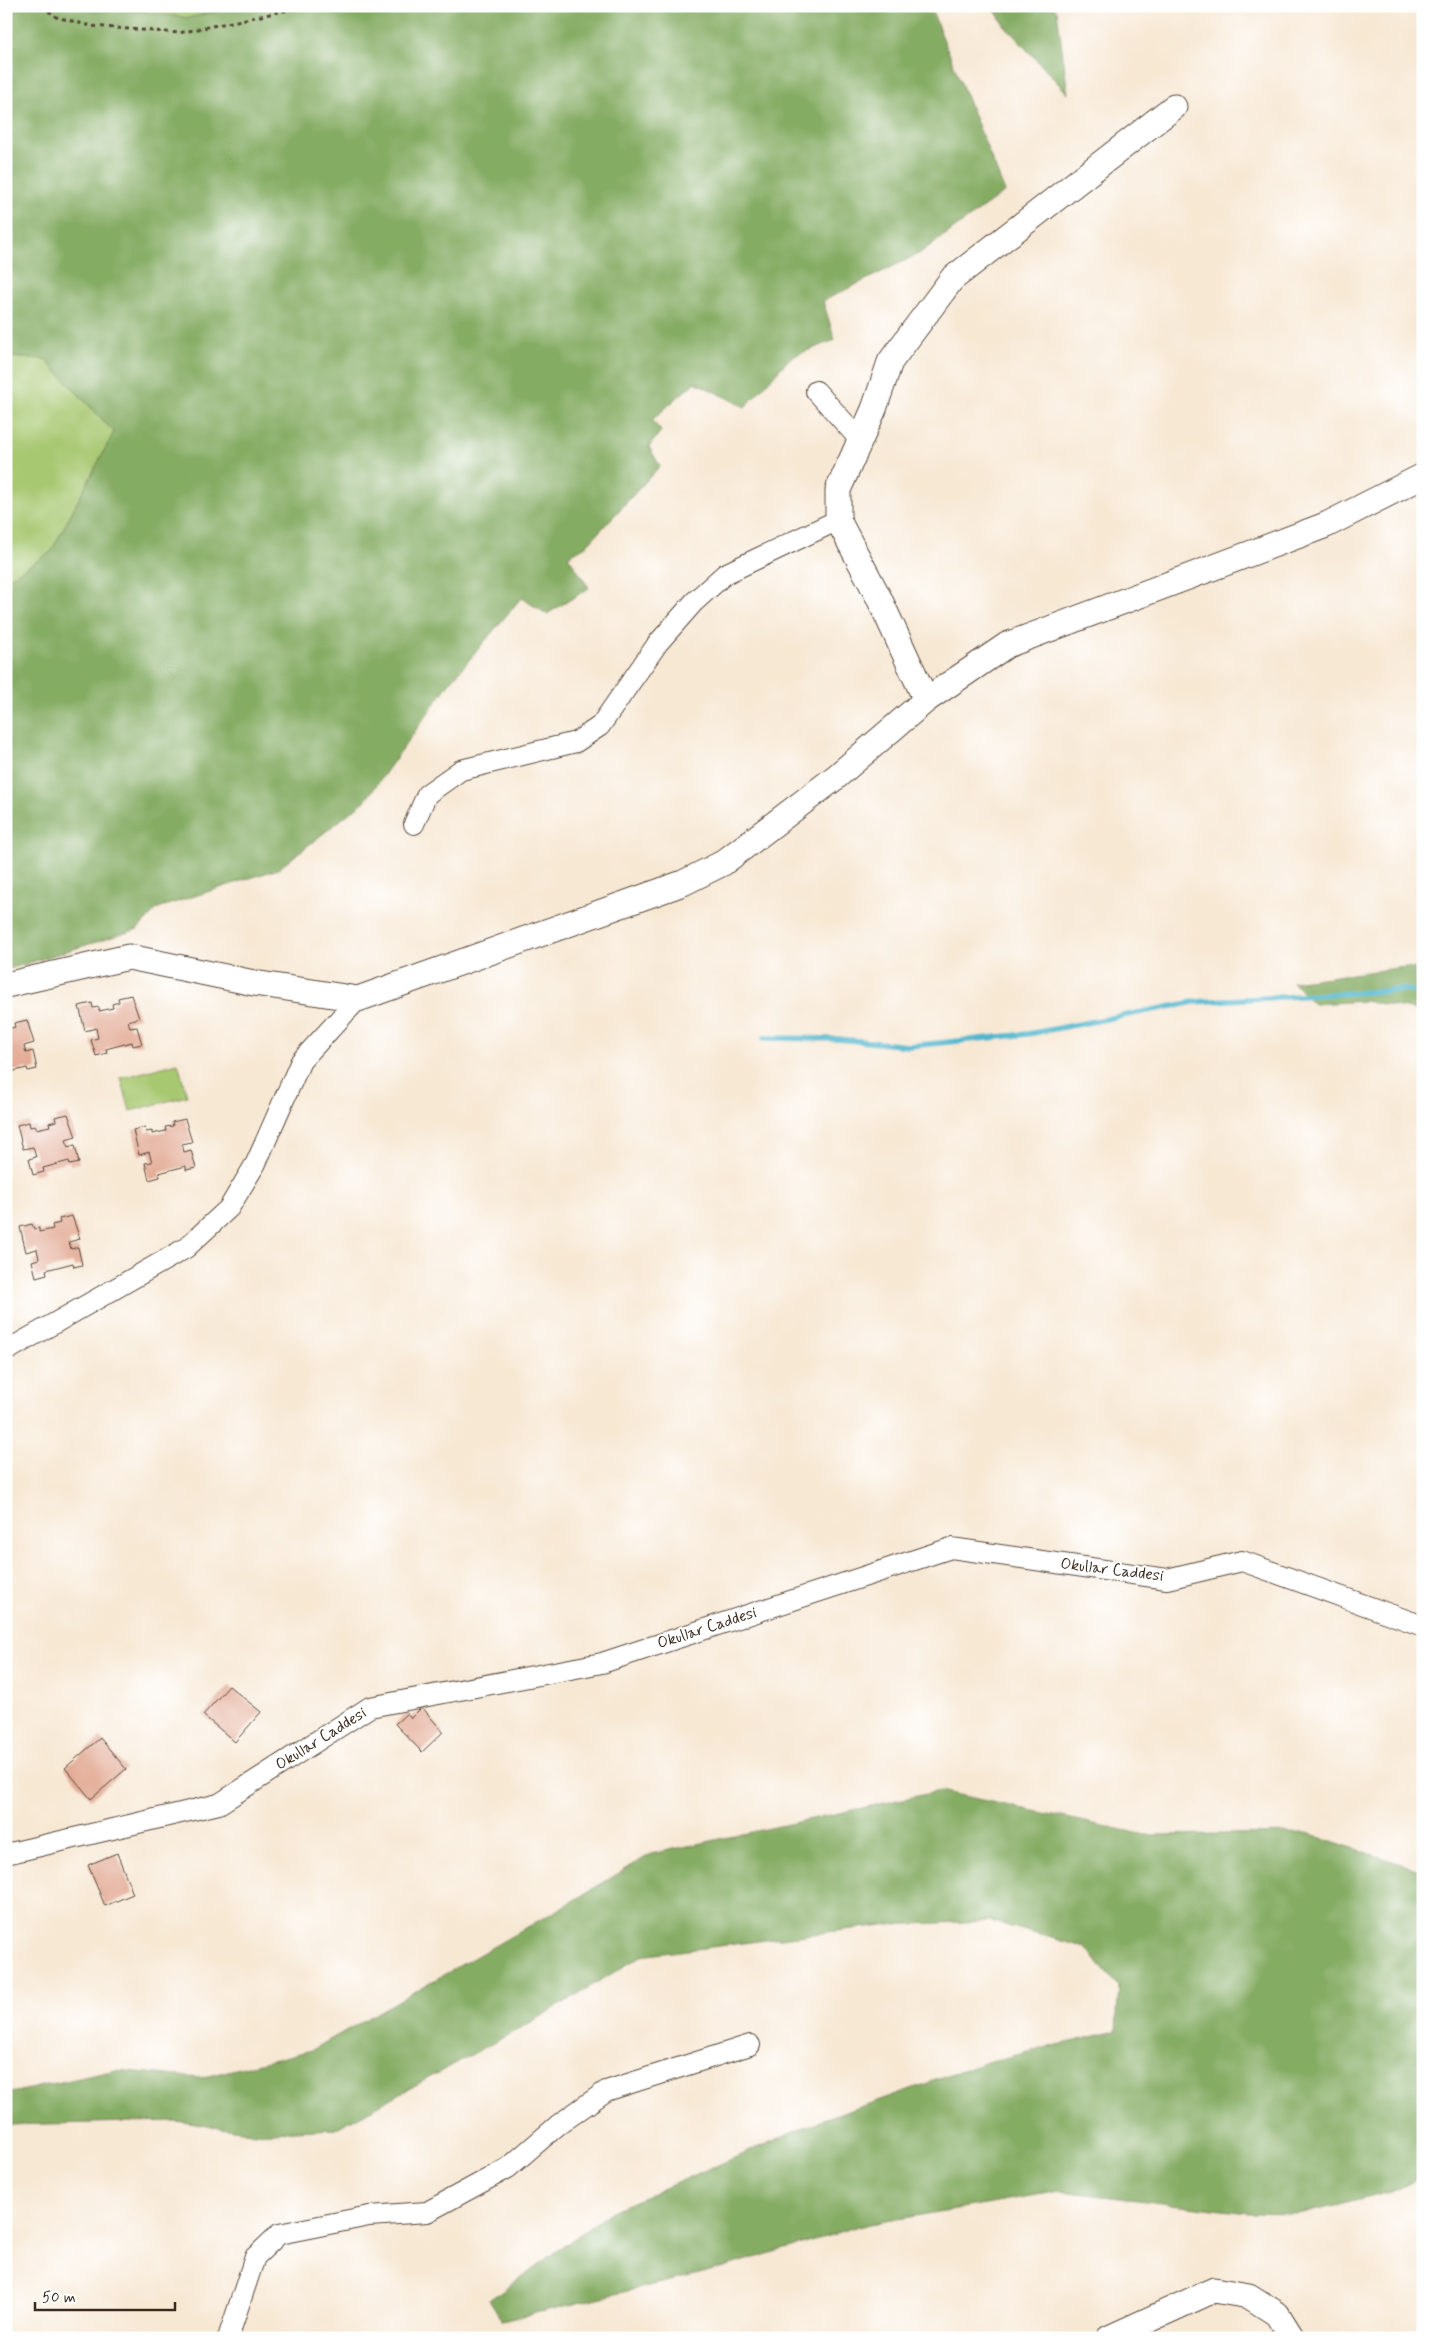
<svg xmlns="http://www.w3.org/2000/svg" width="1429" height="2344" font-family="Mynerve,sans-serif">
  <rect width="100%" height="100%" fill="#fff"/>
  <filter id="ink" filterUnits="userSpaceOnUse"><feTurbulence type="fractalNoise" baseFrequency=".02" numOctaves="2"/><feDisplacementMap in="SourceGraphic" scale="10" xChannelSelector="R" yChannelSelector="G"/><feConvolveMatrix kernelMatrix="1 2 1 2 8 2 1 2 1" color-interpolation-filters="sRGB"/></filter>
  <filter id="wash" filterUnits="userSpaceOnUse"><feTurbulence type="fractalNoise" baseFrequency=".0096" numOctaves="4" result="noise"/><feDisplacementMap in="SourceGraphic" scale="20" xChannelSelector="R" yChannelSelector="G"/><feGaussianBlur stdDeviation="1.12" result="paint"/><feColorMatrix in="noise" values="0 0 0 0 0 0 0 0 0 0 0 0 0 0 0 0 0 1.4 0 .05"/><feComposite in="paint" operator="in"/></filter>
  <g filter="url(#wash)">
    <rect width="100%" height="100%" fill="#f7e8d4"/>
    <g fill="#a7c871" stroke="#717948">
      <path d="M103,6H239L189,18Z"/>
      <path d="M6,357L45,359L114,432L51,552L6,580Z"/>
      <path d="M178,1063L187,1096L130,1111L121,1078Z"/>
    </g>
    <g fill="#85ac63" stroke="#606b40">
      <path d="M6,6H103L189,18L239,6H930L1005,192L920,253L823,301L835,340L791,357L745,407L695,382L652,420L661,431L649,447L660,466L586,546L568,556L589,588L547,614L521,598L448,685L366,800L278,869L158,908L138,929L6,970V580L51,552L114,432L45,359L6,357Z"/>
      <path d="M992,6H1053L1057,11L1068,94L1005,26Z"/>
      <path d="M1405,967L1423,970V1011L1365,1001L1314,1004L1292,982Z"/>
      <path d="M940,1791L1146,1835L1307,1833L1423,1871V2175L1400,2189L1298,2214L1248,2213L1060,2191L869,2224L703,2273L502,2321L489,2300L612,2211L812,2124L987,2062L1116,2031L1119,1986L1084,1947L990,1921L883,1925L641,1956L528,2024L335,2129L252,2133L176,2121L6,2125V2094L116,2070L200,2078L312,2050L559,1909L651,1854Z"/>
    </g>
    <g fill="none" stroke-linecap="round" stroke-linejoin="round">
      <path stroke="#4fb6cd" stroke-width="5.5" d="M764,1038L838,1039L909,1046L1028,1034L1194,1002L1403,990L1423,992"/>
    </g>
    <g id="blocks">
      <g fill="#e3ab95">
        <path d="M131,995L139,1018L128,1021L130,1028L137,1027L142,1044L133,1046L132,1042L106,1049L107,1053L96,1056L91,1040L98,1038L96,1028L85,1031L79,1006L92,1003L93,1008L99,1007V1011L113,1008L112,1004L119,1002L118,998Z"/>
        <path d="M27,1020L34,1043L24,1046L26,1053L33,1051L37,1069L28,1071L27,1068L6,1073L7,1029L15,1027L14,1023Z"/>
        <path d="M68,1114L76,1137L66,1140L68,1147L75,1145L79,1163L70,1165L69,1161L43,1168L44,1172L33,1175L29,1159L36,1157L33,1147L23,1149L17,1125L29,1122L30,1127L36,1126V1129L50,1126L49,1123L56,1121L55,1117Z"/>
        <path d="M185,1119L192,1142L182,1144L184,1152L191,1150L196,1168L186,1170V1166L159,1173L160,1177L149,1180L145,1163L152,1162L149,1152L139,1155L133,1130L145,1127L146,1132L152,1131V1134L166,1131L165,1127L173,1126L172,1122Z"/>
        <path d="M72,1216L80,1239L69,1242L71,1249L78,1247L82,1265L74,1267L73,1263L46,1270L47,1274L36,1277L32,1261L39,1259L37,1249L26,1252L20,1227L32,1224L34,1229L39,1228V1232L53,1229L52,1225L60,1223L59,1219Z"/>
        <path d="M229,1686L261,1712L235,1742L203,1715Z"/>
        <path d="M422,1707L443,1732L422,1752L395,1724L407,1713L411,1718Z"/>
        <path d="M100,1738L126,1769L91,1799L65,1768Z"/>
        <path d="M117,1853L133,1894L105,1906L88,1865Z"/>
      </g>
    </g>
  </g>
  <g filter="url(#ink)">
    <use href="#blocks" fill-opacity="0" stroke="#574639" stroke-width="1"/>
    <g fill="none" stroke-linecap="round" stroke-linejoin="round">
      <defs>
        <g id="minor">
          <path d="M816,391L860,440"/>
          <path d="M414,824L427,794L461,770L576,742L600,726L658,643L694,602L725,574L838,520"/>
          <path d="M6,1351L186,1248L229,1208L256,1163L301,1061L358,999"/>
          <path d="M6,1854L219,1804L370,1707L602,1663L951,1548L1167,1579L1242,1561L1423,1626"/>
          <path d="M228,2338L255,2257L279,2234L369,2216L427,2212L508,2168L558,2125L606,2091L750,2045"/>
        </g>
        <g id="tertiary">
          <path d="M926,700L879,598L838,520V490L874,409L890,362L952,279L1174,107"/>
          <path d="M6,985L129,957L254,983L358,999L683,883L723,863L836,777L926,700L1007,645L1326,525L1423,476"/>
          <path d="M1109,2338L1214,2290L1249,2296L1277,2314L1292,2338"/>
        </g>
      </defs>
      <use href="#minor" stroke="#574639" stroke-width="22"/>
      <use href="#tertiary" stroke="#574639" stroke-width="27"/>
      <path stroke="#574639" stroke-width="3" stroke-dasharray="4 4" stroke-linecap="butt" d="M42,6L56,17L91,26L179,33L308,6"/>
      <use href="#minor" stroke="#fff" stroke-width="20"/>
      <use href="#tertiary" stroke="#fff" stroke-width="25"/>
    </g>
  </g>
  <g text-anchor="middle" dominant-baseline="central" stroke-width="4" stroke-linejoin="round" paint-order="stroke">
    <g font-size="16" fill="#3b2a1e" stroke="#fff">
      <text transform="translate(1112 1570) rotate(7)">Okullar Caddesi</text>
      <text transform="translate(707 1628) rotate(-18)">Okullar Caddesi</text>
      <text transform="translate(321 1739) rotate(-32)">Okullar Caddesi</text>
    </g>
  </g>
  <rect width="1429" height="2344" fill="none" stroke="#fff" stroke-width="25"/>
  <path d="M35 2302v8h140v-8" fill="none" stroke="#3b2a1e" stroke-width="2.5"/>
  <text x="42" y="2302" font-size="15" fill="#3b2a1e" stroke="#ffffff" stroke-width="4" paint-order="stroke">50 m</text>
</svg>
